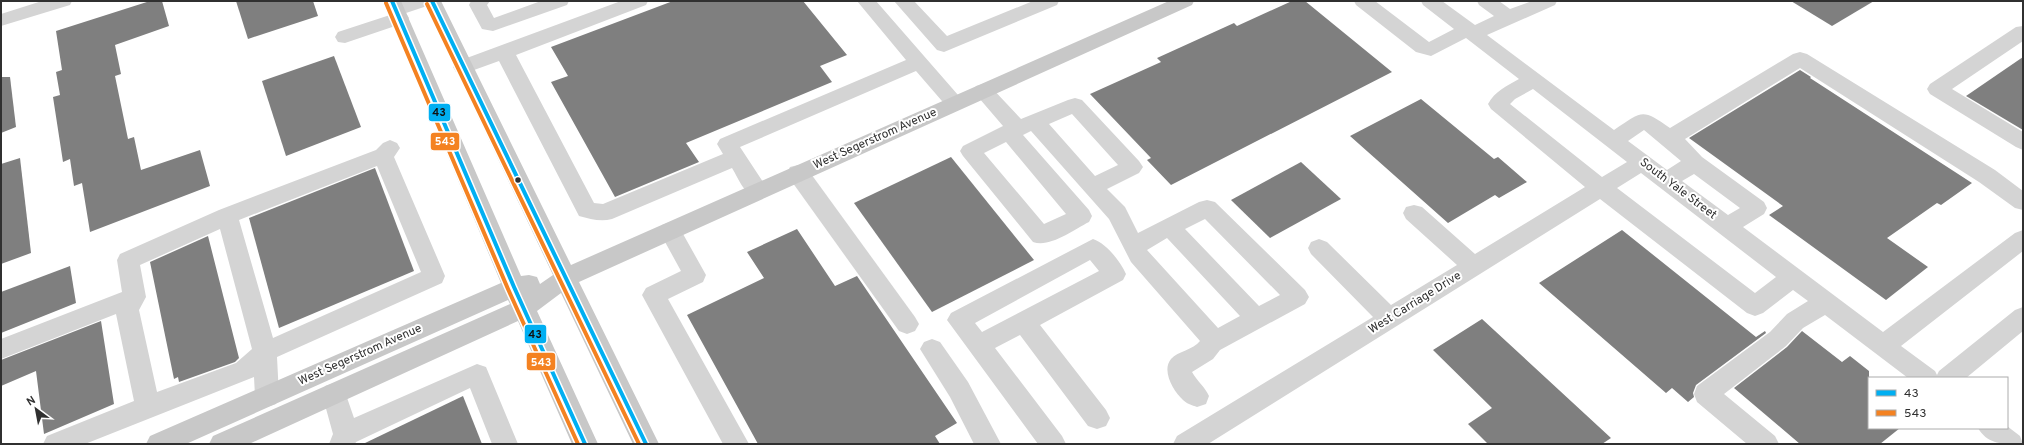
<svg xmlns="http://www.w3.org/2000/svg" width="2024" height="445" font-family="Overpass,sans-serif">
  <rect width="100%" height="100%" fill="#fff"/>
  <g fill="#7f7f7f">
    <path d="M150,1H162L169,26L115,45L121,74L115,76L128,139L134,137L141,170L200,150L210,186L90,232L82,183L74,186L70,159L63,162L53,97L60,95L56,72L62,70L56,31Z"/>
    <path d="M236,1H313L318,16L248,39Z"/>
    <path d="M673,1H803L847,55L820,66L832,82L686,143L699,162L615,197L551,82L568,76L551,47Z"/>
    <path d="M1292,1H1305L1392,72L1171,185L1147,160L1151,158L1090,94L1161,62L1157,58L1234,23L1237,26Z"/>
    <path d="M1791,1H1874L1832,26Z"/>
    <path d="M334,56L361,127L286,156L262,81Z"/>
    <path d="M2023,57V130L1966,96Z"/>
    <path d="M1800,70L1811,77L1810,78L1972,183L1941,205L1937,203L1887,238L1928,267L1886,300L1769,215L1783,206L1689,138Z"/>
    <path d="M1,77H10L16,127L1,133Z"/>
    <path d="M1421,99L1494,159L1498,157L1527,182L1499,198L1495,195L1448,223L1350,136Z"/>
    <path d="M951,157L1034,260L932,312L854,203Z"/>
    <path d="M20,158L31,253L1,264V164Z"/>
    <path d="M1301,162L1341,199L1270,238L1231,200Z"/>
    <path d="M375,168L414,271L279,328L249,218Z"/>
    <path d="M797,229L835,286L857,276L957,423L935,436L940,444H758L687,315L764,278L747,252Z"/>
    <path d="M1622,230L1756,337L1765,331L1766,333L1696,385L1693,393L1694,397L1688,402L1672,388L1666,393L1539,283Z"/>
    <path d="M208,236L239,358L235,362L179,382L178,377L174,379L150,262Z"/>
    <path d="M70,266L76,303L1,333V292Z"/>
    <path d="M1482,319L1611,438L1602,444H1488L1468,424L1492,408L1433,350Z"/>
    <path d="M101,321L114,404L44,434L36,371L1,386V360Z"/>
    <path d="M1802,331L1842,362L1850,356L1869,371V428H1900L1880,444H1800L1734,388L1787,347Z"/>
    <path d="M463,396L482,444H363Z"/>
  </g>
  <g fill="none" stroke-linecap="round" stroke-linejoin="round">
    <g fill="#d4d4d4" fill-rule="evenodd">
      <path d="M42,1H72L70,5L1,26V14Z"/>
      <path d="M403,1H432L430,5L406,13L409,18L407,22L345,43L338,42L335,37L338,32L390,15L387,10L389,6Z"/>
      <path d="M471,1H490L487,5L494,18L541,1H569L567,5L493,31L482,29L469,5Z"/>
      <path d="M621,1H648L646,5L516,55L594,203L603,204L723,154L717,144L720,139L906,60L857,1H876L965,103L962,108L955,110L948,108L916,71L740,147L769,191L766,197C747,203 740,181 732,168L612,219C601,222 590,219 579,216L499,61L463,74L456,72L453,67L456,62Z"/>
      <path d="M894,1H914L947,36L1033,1H1059L1057,5L944,52L937,50Z"/>
      <path d="M1354,1H1375L1429,42L1454,29L1423,5L1421,1H1442L1475,25L1494,16L1479,5L1477,1H1499L1510,9L1532,1H1557L1555,5L1487,35L1614,130C1643,111 1641,108 1670,128L1793,54L1800,52L1807,54L1995,170L2023,191V210L2015,208L1979,182L1800,68L1685,139L1702,157L1764,202L1767,208L1764,214L1743,227L1883,332L2015,233L2023,230V251L1901,346L1935,371L1937,375L1939,371L2015,310L2023,307V331L1966,378H1908L1825,315L1803,328L1786,346L1724,394L1775,436L1779,444H1747L1697,402L1694,394L1697,386L1770,332L1787,314L1808,301L1793,290L1763,313L1755,316L1747,313L1600,199L1208,444H1173L1177,436L1373,317L1311,254L1308,248L1311,242L1319,239L1327,242L1391,305L1457,265L1406,219L1403,213L1406,207L1414,205L1422,207L1475,254L1585,187L1491,109L1488,104C1495,91 1507,86 1519,79L1466,38L1431,56L1416,52L1356,5ZM1533,89L1627,162L1602,177L1510,104L1515,99ZM1644,130L1681,161L1667,170L1628,141ZM1641,173L1776,277L1755,293L1617,188ZM1694,174L1740,208L1728,215L1682,181Z"/>
      <path d="M2023,26V41L1952,89L2023,132V150L2016,147L1930,94L1927,89L1930,84L2016,27Z"/>
      <path d="M983,84L990,86L1021,119L1068,100L1075,98L1082,100L1139,161L1143,167L1139,173L1107,189L1125,207L1138,233L1199,202L1207,200L1215,202L1305,290L1309,297L1305,304L1220,350L1213,359L1192,372C1197,381 1205,387 1209,396L1206,404L1197,407C1192,405 1187,404 1183,400C1174,392 1161,371 1171,359C1178,351 1193,350 1200,341L1131,262L1109,219L1031,131L1023,135L1089,210L1092,216L1089,222C1073,230 1050,248 1033,242L963,156L960,151L963,146L1003,126L973,91L976,86ZM1072,114L1118,165L1095,176L1049,124ZM1006,142L1066,214L1044,224L984,153ZM1205,219L1280,295L1259,306L1185,229ZM1167,238L1240,316L1218,328L1147,250Z"/>
      <path d="M390,140L397,143L400,148L394,157L445,276L442,283L277,357L279,396L276,404L267,407L258,404L255,396L254,377L85,444H43L47,436L134,401L116,314L1,359V339L122,292L117,260L120,254L219,210L376,150L383,143ZM377,166L421,272L273,338L239,220ZM220,229L252,349L236,363L157,392L139,310L146,297L140,265Z"/>
      <path d="M798,165L806,167L915,317L919,324L915,331L907,334L899,331L790,179L787,173L790,167Z"/>
      <path d="M670,222L678,225L706,275L703,282L668,299L749,444H723L642,295L646,288L681,271L659,231L662,225Z"/>
      <path d="M1093,239C1107,244 1120,261 1126,274L1123,280L1040,325L1106,410L1110,418L1106,426L1097,429L1088,426L1020,335L995,348L1062,436L1066,444H1038L947,320L951,313ZM1090,260L1099,271L982,332L975,323Z"/>
      <path d="M932,339L940,342L968,382L1001,444H974L950,397L920,349L924,342Z"/>
      <path d="M477,364L486,367L518,444H492L470,388L356,442L355,444H329L333,434L322,394L325,386L334,383L343,386L354,418Z"/>
      <path d="M2007,426L2020,436L2023,444C2003,444 1988,445 1978,428H2007Z"/>
    </g>
    <path fill="#c8c8c8" fill-rule="evenodd" d="M383,1H401L521,276L529,275L537,277L540,284L553,275L423,1H441L571,265L1169,1H1194L1192,5L579,282L659,444H633L561,293L537,311L598,444H572L518,321L249,444H209L213,436L510,304L508,300L186,444H146L150,436L501,283Z"/>
    <defs>
      <g id="bus-1">
        <path d="M392,1L514,287L585,444"/>
        <path d="M432,1L646,444"/>
      </g>
      <g id="bus-2">
        <path d="M386,3L508,289L578,444"/>
        <path d="M427,4L639,444"/>
      </g>
    </defs>
    <use href="#bus-1" stroke="#fff" stroke-width="7"/>
    <use href="#bus-2" stroke="#fff" stroke-width="7"/>
    <use href="#bus-1" stroke="#00aff2" stroke-width="4"/>
    <use href="#bus-2" stroke="#f48221" stroke-width="4"/>
  </g>
  <circle fill="#303030" stroke="#fff" stroke-width="1.5" cx="518" cy="180" r="3.5"/>
  <g text-anchor="middle" dominant-baseline="central" stroke-width="4" stroke-linejoin="round" paint-order="stroke">
    <g font-size="12" fill="#303030" stroke="#fff">
      <text transform="translate(875 139) rotate(-24)">West Segerstrom Avenue</text>
      <text transform="translate(1678 189) rotate(37)">South Yale Street</text>
      <text transform="translate(1415 303) rotate(-32)">West Carriage Drive</text>
      <text transform="translate(360 355) rotate(-24)">West Segerstrom Avenue</text>
    </g>
  </g>
  <g stroke="#fff" stroke-width="1.5">
    <rect x="428" y="103" width="23" height="19" rx="4" fill="#00aff2"/>
    <rect x="430" y="132" width="30" height="19" rx="4" fill="#f48221"/>
    <rect x="524" y="324" width="23" height="20" rx="4" fill="#00aff2"/>
    <rect x="526" y="352" width="30" height="19" rx="4" fill="#f48221"/>
  </g>
  <g font-size="11" text-anchor="middle" font-weight="bold" fill="#fff">
    <text x="445" y="145">543</text>
    <text x="541" y="366">543</text>
  </g>
  <g font-size="11" text-anchor="middle" font-weight="bold" fill="#111">
    <text x="439" y="116">43</text>
    <text x="535" y="338">43</text>
  </g>
  <rect width="2024" height="445" fill="none" stroke="#303030" stroke-width="4"/>
  <rect x="1868" y="377" width="140" height="52" fill="#ffffff" stroke="#acacac"/>
  <rect x="1876" y="390" width="20" height="6" fill="#00aff2" stroke="#acacac"/>
  <text x="1904" y="397" font-size="12" fill="#303030">43</text>
  <rect x="1876" y="410" width="20" height="6" fill="#f48221" stroke="#acacac"/>
  <text x="1904" y="417" font-size="12" fill="#303030">543</text>
  <g transform="translate(36 409) rotate(328)" stroke="#ffffff" stroke-width="3" paint-order="stroke">
  <path d="M0-3L7 15L0 10L-7 15Z" fill="#303030"/>
  <text y="-6" font-size="11" font-weight="bold" text-anchor="middle" fill="#303030">N</text>
  </g>
</svg>
